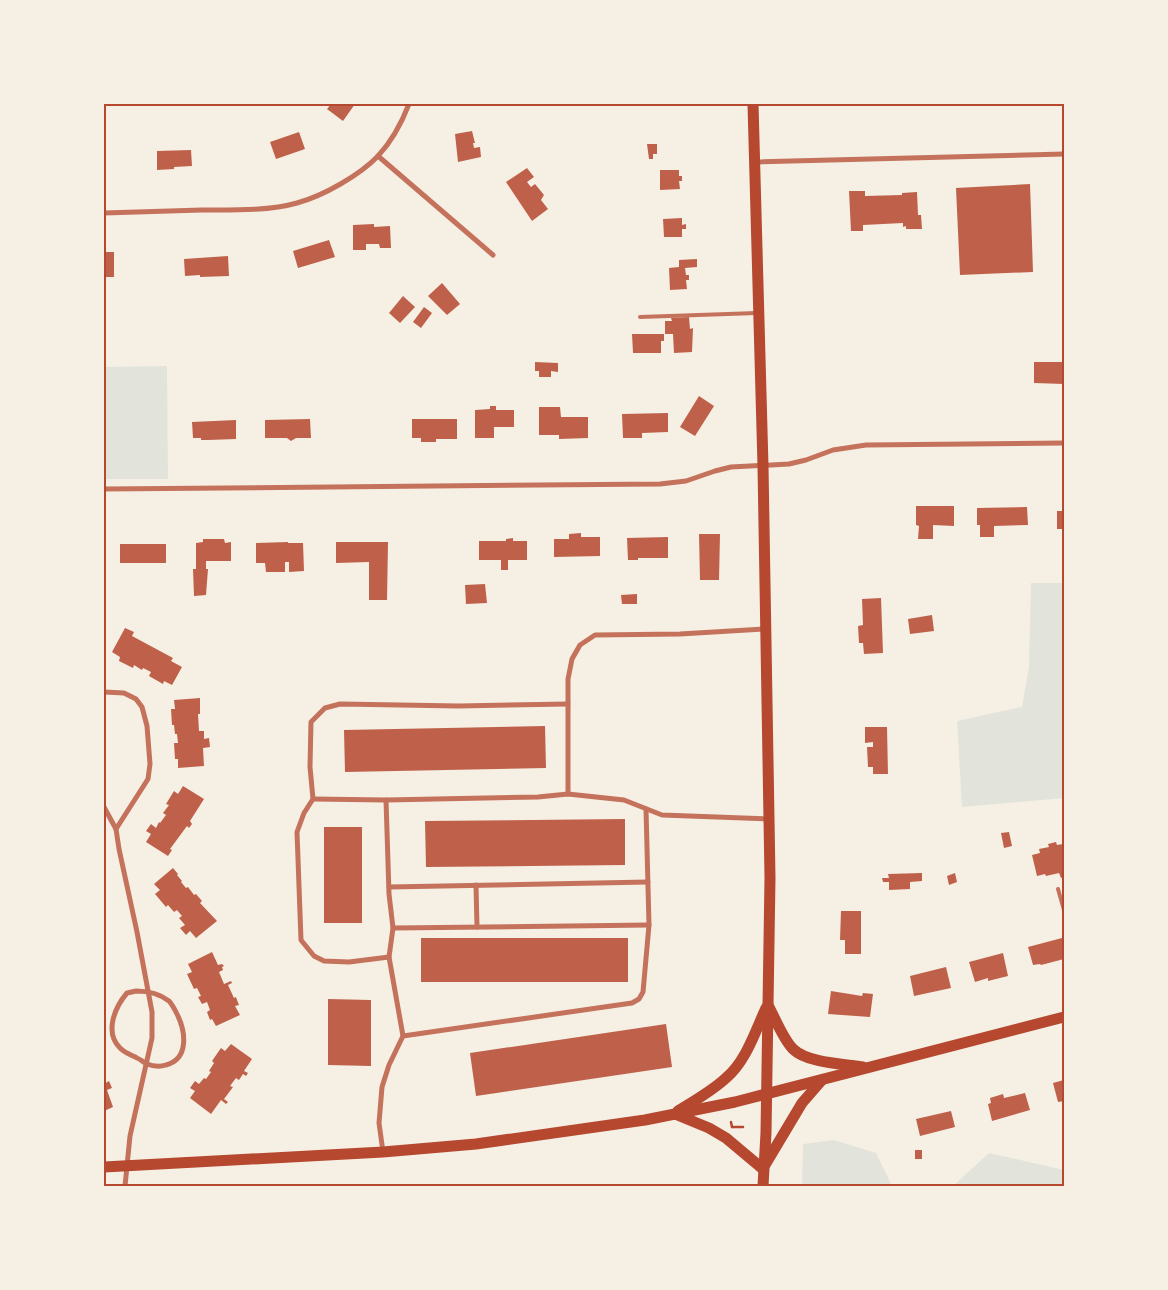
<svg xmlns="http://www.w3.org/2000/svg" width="1168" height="1290" font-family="'Fira Sans',sans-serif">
  <rect width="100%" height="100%" fill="#f6efe4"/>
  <g fill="#e2e4dc">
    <path d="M167,366L168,479H104V367Z"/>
    <path d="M1031,583H1064V798L962,807L957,721L1022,707L1029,667Z"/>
    <path d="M834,1140L876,1153L892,1186H802L803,1144Z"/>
    <path d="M989,1153L1064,1170V1186H953Z"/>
  </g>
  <g fill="#bf614a">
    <path d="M331,104H355L343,121L327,109Z"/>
    <path d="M472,131L475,143H473L474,148L480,147L481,157L458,162L455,134Z"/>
    <path d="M299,132L305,149L276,159L270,142Z"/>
    <path d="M647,144H657V154H653V159H649Z"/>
    <path d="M191,150L192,166L174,167V169L157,170V151Z"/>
    <path d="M527,168L534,177L527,182L531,187L535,184L544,195L541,200L548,209L532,221L506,182Z"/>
    <path d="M660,170H679V176H682V181H679L680,189L660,190Z"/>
    <path d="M1030,184L1033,272L960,275L956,188Z"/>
    <path d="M849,191H865V196L902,195V193L917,192L918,215H921L922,229H906V226L903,227V223L863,225V231H851Z"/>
    <path d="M682,218V225L686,224V229H682V237H664L663,219Z"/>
    <path d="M374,224V227L390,226L391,248H380L379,244H366V250H353V225Z"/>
    <path d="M329,240L335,257L298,268L293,251Z"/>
    <rect x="104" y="252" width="10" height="25"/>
    <path d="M228,256L229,276L200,277V275L185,276L184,259Z"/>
    <path d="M697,259V267L685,268L686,275H689V280H686L687,289L670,290L669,268L679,267V260Z"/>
    <path d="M442,283L460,304L447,315L428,296Z"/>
    <path d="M403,296L415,307L400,323L389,313Z"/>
    <path d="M424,307L432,313L421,328L413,322Z"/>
    <path d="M689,317L690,329L693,328L692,352L674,353L673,334H665V321H672L671,318Z"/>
    <path d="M632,334H664V341H661V353H633Z"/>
    <path d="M535,362L558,363V372L551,371V377H539V371H535Z"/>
    <path d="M1034,362H1064V384L1034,383Z"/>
    <path d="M699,396L714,406L695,436L680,427Z"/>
    <path d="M490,406H496V410H514V427H494V438H475V410L490,409Z"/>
    <path d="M539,407H560L561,417H588V438L559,439V435H539Z"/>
    <path d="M668,413V432L642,433V438H623L622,414Z"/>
    <path d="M310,419L311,438H296L291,441L287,438H265V420Z"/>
    <path d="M412,419H457V439H436V442H421V438H412Z"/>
    <path d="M236,420V439L208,440H201V438H193L192,422Z"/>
    <path d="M916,506H954V526L933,525V539H918L919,526L916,525Z"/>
    <path d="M1027,507L1028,525L994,526V537H980V525H977V508Z"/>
    <rect x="1057" y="511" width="7" height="18"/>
    <path d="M581,533V537H600V556L554,557V539H569V534Z"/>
    <path d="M699,534H720L719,580H700Z"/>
    <path d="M668,537V558H638V560H628L627,538Z"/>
    <path d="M513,538V541H527V560H508V570H501V560H479V541H506V539Z"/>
    <path d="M203,539H224L225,543L231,542V561H206V569H208L206,595L194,596L193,569H196V543L203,542Z"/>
    <path d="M288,542V543H303L304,571L289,572V562H285V572H266L265,563H256V543Z"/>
    <path d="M336,542H388L387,600H369V562L336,563Z"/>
    <rect x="120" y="544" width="46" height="19"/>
    <path d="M485,584L487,603L466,604L465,585Z"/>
    <path d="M637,594V604H622L621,595Z"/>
    <path d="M881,598L883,653L864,654L863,643H859L858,626L863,625L862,599Z"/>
    <path d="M932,615L934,631L910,634L908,619Z"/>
    <path d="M125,628L134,632L132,636L173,658L171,661L182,667L172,685L164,681L163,684L149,676L151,672L143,668L142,670L134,665L133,668L119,661L120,657L112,652Z"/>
    <path d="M200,698V714H198L199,731H204V739L209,738L210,747L203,748L204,766L178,768V759H175L174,743H178L177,734H175L174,725H172L171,709H175L174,700Z"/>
    <path d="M545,726L546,768L345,772L344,730Z"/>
    <path d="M865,727H887L888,774H873V767H868L867,747H873V742L865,743Z"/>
    <path d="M183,786L204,799L190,821L192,824L189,828L187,826L170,849L172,850L168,856L146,842L151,834L146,831L151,824L156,828L159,822L160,823L166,815L163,813L169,805L166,804L174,791L178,794Z"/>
    <path d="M625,819V865L426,867L425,821Z"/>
    <rect x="324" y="827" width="38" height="96"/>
    <path d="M1009,832L1012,846L1004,848L1001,833Z"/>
    <path d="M1056,842L1057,845L1063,844L1064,849V877L1061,878L1059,873L1046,876L1045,874L1037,876L1032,855L1040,853L1039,849L1049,847L1048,844Z"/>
    <path d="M173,868L178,874L177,875L182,881L181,882L186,888L188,887L194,895L196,894L202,901L200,903L217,921L196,938L190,931L186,935L180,928L185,925L179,918L182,916L177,910L174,912L168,905L166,907L155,894L160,890L154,884Z"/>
    <path d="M922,873V881L910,882V889L889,890V882H883L882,878H889L888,874Z"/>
    <path d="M955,873L957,882L949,885L947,876Z"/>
    <path d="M841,911H861V954H845V940H840Z"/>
    <rect x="421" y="938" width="207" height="44"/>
    <path d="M1062,938L1064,947V959L1041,965L1040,964L1033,965L1028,947Z"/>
    <path d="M212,952L218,965L222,964L224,966L222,967L223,970L219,972L224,984L231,981L232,983L228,985L234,998L236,997L237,1000L239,1005L235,1006L240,1015L216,1026L212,1019L210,1020L207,1012L210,1010L207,1002L202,1004L198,997L201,996L197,988L194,989L187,974L192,972L188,964Z"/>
    <path d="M1003,953L1008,976L988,981V978L975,982L969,962Z"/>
    <path d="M946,967L951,988L914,996L910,976Z"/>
    <path d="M831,991L862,996L863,993L873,994L870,1017L828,1014Z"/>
    <path d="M328,999L371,1000V1066L328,1065Z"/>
    <path d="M666,1024L672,1067L476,1096L470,1053Z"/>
    <path d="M231,1044L252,1059L244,1071L248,1073L246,1076L243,1074L239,1080L236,1078L230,1086L233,1087L224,1099L228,1102L226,1104L221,1100L211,1114L190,1098L195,1091L190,1088L195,1081L199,1084L204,1078L206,1079L211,1072L209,1071L214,1063L212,1061L221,1048L225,1051Z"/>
    <path d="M1064,1080V1101L1058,1102L1053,1083Z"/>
    <path d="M109,1081L112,1088L107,1090L113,1107L104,1111V1084Z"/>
    <path d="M1025,1093L1030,1110L992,1121L988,1104L991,1103L990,1098L1003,1094L1004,1098Z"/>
    <path d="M951,1111L955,1127L920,1136L916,1119Z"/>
    <rect x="915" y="1150" width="7" height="9"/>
  </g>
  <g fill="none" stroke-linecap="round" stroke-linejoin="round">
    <g stroke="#b5482f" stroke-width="2.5">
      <path d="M731,1122L732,1127"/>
      <path d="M732,1127H743"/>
    </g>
    <g stroke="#c5725c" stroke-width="4">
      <path d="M640,317L757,313"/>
      <path d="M1058,889L1064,910"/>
    </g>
    <g stroke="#c5725c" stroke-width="5">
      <path d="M378,156L493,255"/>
      <path d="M755,162L1064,154"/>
      <path d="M104,213C137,212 170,211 202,210C232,210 269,211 297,203C323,196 360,175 378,156C392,141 402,122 409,104"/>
      <path d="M104,489L660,484L686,481L715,471L731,467L789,464L806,460L833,450L866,445L1064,443"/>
      <path d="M104,692L124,693L136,699L142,707L147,726L150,764L148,779L116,829"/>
      <path d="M568,794V679L572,659L580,645L595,635L680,634L765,629"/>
      <path d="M313,799L386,800L538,797L568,794L624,800L662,815L768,819"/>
      <path d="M104,807L116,829L119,849L137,932L152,1012V1038L130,1136L125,1186"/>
      <path d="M476,885L477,927"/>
      <path d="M389,887L648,882"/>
      <path d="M393,928L649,925"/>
      <path d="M389,957L349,962L324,961L314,956L301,940L297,832L304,813L313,799L310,767L311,722L325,708L340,704L459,706L568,704"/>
      <path d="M136,991C147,991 160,994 169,1001C172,1004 175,1010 177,1014C186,1032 189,1059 166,1065C160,1067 152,1066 147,1064C143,1062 140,1059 137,1058C131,1055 125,1053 120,1048C104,1032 115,1007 127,993Z"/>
      <path d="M403,1036L632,1003L639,999L643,992L649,925L646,809"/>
      <path d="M383,1152L379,1123L382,1087L389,1065L403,1036L389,957L393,928L389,894L386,800"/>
    </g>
    <g stroke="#b5482f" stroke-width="11">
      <path d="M753,104L763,466L770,878L766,1133L763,1186"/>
      <path d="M768,1005C775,1018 783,1039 793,1049C807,1063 844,1064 863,1067"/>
      <path d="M678,1111C694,1101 712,1091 726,1078C746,1061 755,1032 766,1008"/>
      <path d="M675,1114L709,1128L726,1138L763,1169"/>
      <path d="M765,1165L802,1103L822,1080"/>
      <path d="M104,1167L383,1152L476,1144L645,1120L735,1102L1064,1017"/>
    </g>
  </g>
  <rect width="1168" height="1290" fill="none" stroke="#f6efe4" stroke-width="210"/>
  <rect x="105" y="105" width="958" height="1080" fill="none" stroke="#b5482f" stroke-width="2"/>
</svg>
